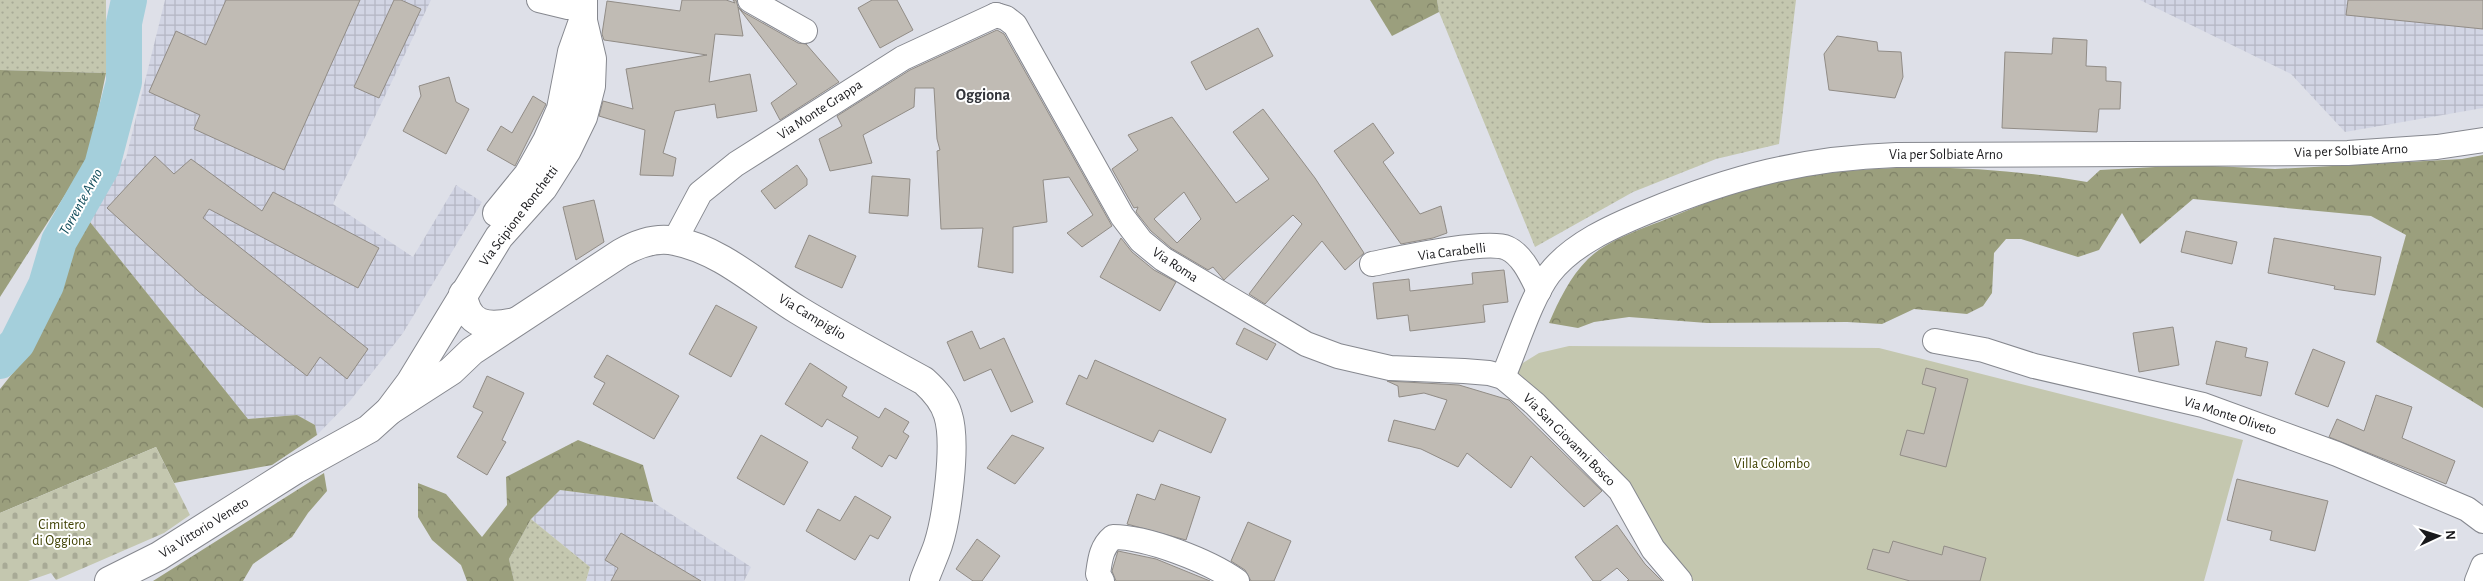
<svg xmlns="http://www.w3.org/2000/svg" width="2483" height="581" font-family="'Alegreya Sans',sans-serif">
  <defs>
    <pattern id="industrial-grid" width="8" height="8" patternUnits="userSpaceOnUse" patternTransform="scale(1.25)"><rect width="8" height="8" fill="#d2d5e4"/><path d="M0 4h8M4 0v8" fill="none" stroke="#b4b6c3"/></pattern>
    <pattern id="grass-dots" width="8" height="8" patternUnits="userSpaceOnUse" patternTransform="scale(1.25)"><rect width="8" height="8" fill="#c4c7af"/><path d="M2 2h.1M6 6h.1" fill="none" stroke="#a8aa96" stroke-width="1.8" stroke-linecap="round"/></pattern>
    <pattern id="forest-crowns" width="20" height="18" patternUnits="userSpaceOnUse" patternTransform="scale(1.25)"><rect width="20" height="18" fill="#9b9f7d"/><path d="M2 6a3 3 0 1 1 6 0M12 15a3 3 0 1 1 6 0" fill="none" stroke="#7e8166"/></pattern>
    <pattern id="cemetery-stones" width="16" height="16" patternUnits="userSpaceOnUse" patternTransform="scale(1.25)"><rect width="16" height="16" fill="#c4c7af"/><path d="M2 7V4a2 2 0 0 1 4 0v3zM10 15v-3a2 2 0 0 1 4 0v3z" fill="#a8aa96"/></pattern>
  </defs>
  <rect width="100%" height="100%" fill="#dee0e8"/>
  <g fill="url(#industrial-grid)">
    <path d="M165,0H431L333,204L413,257L456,185L482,202L403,333L350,401L317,435L315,425L297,415L248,419L82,212L126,158Z"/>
    <path d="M2140,0H2483V108L2345,132L2291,74Z"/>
    <path d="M560,490L653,502L751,567L744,581H586L590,567L531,519Z"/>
  </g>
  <g fill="url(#grass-dots)">
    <path d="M0,0H106V73L0,70Z"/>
    <path d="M1437,0H1796L1779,144L1716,159L1633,192L1535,247L1439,12Z"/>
    <path d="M531,519L590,567L586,581H514L509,559Z"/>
  </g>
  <g fill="url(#forest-crowns)">
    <path d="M1370,0H1437L1439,12L1392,36Z"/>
    <path d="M0,70L106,73L88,159L0,297Z"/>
    <path d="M2483,155V408L2376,342L2406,235L2371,216L2193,199L2140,244L2122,213L2099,250L2078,257L2021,239H2006L1994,253L1992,293L1983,306L1967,314L1914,309L1882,324L1847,322L1707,323L1629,317L1594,322L1578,328L1549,323C1559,300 1570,277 1588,259C1609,239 1642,229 1669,218C1705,203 1744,187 1783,180C1883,161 1987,165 2087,182L2100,170L2192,165L2275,169L2462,159Z"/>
    <path d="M82,212L248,419L297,415L315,425L317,435L272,465L174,483L156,447L0,513V389L16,369L57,294Z"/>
    <path d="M578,440L643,465L653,502L560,490L531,519L509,559L514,581H467L461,565L432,540L418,517V483L446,494L482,537L507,505L506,477Z"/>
    <path d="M324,473L327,491L308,513L292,537L253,564L243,581H153Z"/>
  </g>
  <path fill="url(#cemetery-stones)" d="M156,447L190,515L164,533L56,580L51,573L28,581H0V513Z"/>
  <path fill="#c4c7af" d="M1569,346L1879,348L2243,440L2204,581H1694L1664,550L1640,506L1607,457L1522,383L1516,367L1539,353Z"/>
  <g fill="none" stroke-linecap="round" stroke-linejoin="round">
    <path stroke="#a4cfdb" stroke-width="36" d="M0,361L17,343L46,285L59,241L102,166L124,82V23L129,0"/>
  </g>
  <g fill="#c0bbb4" stroke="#918c86" fill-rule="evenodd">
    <path d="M226,0H360L284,170L194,129L200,115L149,92L176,31L206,45Z"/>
    <path d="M394,0H401L421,9L379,98L354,87Z"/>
    <path d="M682,0H726L735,3L733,0H736L738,7L743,12L798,43L806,44L839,82L780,120L771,103L797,84L738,7L743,36L715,34L709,82L750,74L757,111L717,118L715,104L675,111L663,153L676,158L673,176L640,175L645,130L599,116L603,101L633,109L626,69L707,55L604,40L602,34L607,1L680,11Z"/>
    <path d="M872,0H897L913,30L880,48L858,8Z"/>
    <path d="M2348,0H2483V29L2346,15Z"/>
    <path d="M1258,28L1273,56L1206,90L1191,62Z"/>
    <path d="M997,30L1004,34L1112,226L1082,247L1067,233L1093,215L1069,177L1043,180L1047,222L1013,227V273L978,267L983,228L941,229L937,151L940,150L937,139L934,88H915L914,107L863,135L872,163L830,171L819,139L842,126L837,116L910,70Z"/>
    <path d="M1837,36L1877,42L1878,51L1901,52L1903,77L1895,98L1829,90L1824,54Z"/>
    <path d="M2053,38L2087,40L2086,66L2106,67V81L2121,82L2120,109H2099L2097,132L2002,128L2005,52L2052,54Z"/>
    <path d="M449,77L456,102L469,109L446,154L403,131L421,96L419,86Z"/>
    <path d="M533,96L546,104L515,166L487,150L501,126L512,133Z"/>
    <path d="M1263,109L1315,178L1364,253L1345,270L1322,241L1265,304L1249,294L1302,224L1293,215L1224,280L1213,267L1208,270L1171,248L1151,231L1136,212L1138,207L1134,208L1112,169L1138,150L1128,135L1172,117L1236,203L1269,179L1233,132ZM1184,192L1201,219L1177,243L1154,219Z"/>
    <path d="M1373,123L1394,153L1383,162L1420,214L1441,206L1447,233L1433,238L1401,244L1334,151Z"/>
    <path d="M155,156L174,174L191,159L262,211L273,192L379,248L358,288L209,209L203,218L368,349L347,379L320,357L307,376L198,291L107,208Z"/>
    <path d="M797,165L807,179V185L775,209L761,191Z"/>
    <path d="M872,176L910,179L908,216L869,213Z"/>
    <path d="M594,200L604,242L576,260L563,207Z"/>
    <path d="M2186,231L2237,242L2232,264L2181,252Z"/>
    <path d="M809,235L856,256L842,288L795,267Z"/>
    <path d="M1121,238L1132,252L1154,270L1176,282L1160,311L1100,277Z"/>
    <path d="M2274,238L2381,257L2375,295L2334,289L2335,286L2268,273Z"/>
    <path d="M1504,270L1508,302L1483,305L1485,322L1410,331L1408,315L1377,319L1373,283L1409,279L1410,291L1473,284L1472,273Z"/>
    <path d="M716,305L757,327L731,377L689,354Z"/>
    <path d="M2173,327L2179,365L2139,372L2133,333Z"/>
    <path d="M1244,328L1276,344L1267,360L1236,344Z"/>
    <path d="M972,331L980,349L1004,338L1033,402L1011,412L991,369L964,381L947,342Z"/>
    <path d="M2216,341L2247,348L2245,357L2268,362L2261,396L2206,384Z"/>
    <path d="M2313,349L2345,362L2328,407L2295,394Z"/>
    <path d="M607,355L679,396L654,439L593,404L605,383L594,377Z"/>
    <path d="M1095,360L1226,419L1211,453L1159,430L1153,442L1066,404L1079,375L1087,379Z"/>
    <path d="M810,363L847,387L842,396L879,418L885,408L909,422L903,432L909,436L896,459L889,455L882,467L852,448L858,437L827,419L822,427L785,404Z"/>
    <path d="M1926,368L1968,379L1946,467L1900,455L1907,430L1924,434L1936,388L1922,384Z"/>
    <path d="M487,376L524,393L502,440L506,442L487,475L457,457L483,412L473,407Z"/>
    <path d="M1387,381L1459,385L1509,400L1602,491L1584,507L1531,456L1511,488L1467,453L1458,467L1421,449L1388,441L1394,420L1435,430L1447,400L1424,393L1399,397L1398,386Z"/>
    <path d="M2376,395L2412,407L2402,438L2455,461L2446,484L2329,437L2337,419L2364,431Z"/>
    <path d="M761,435L808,462L784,505L737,478Z"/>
    <path d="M1012,435L1044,448L1015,484L987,468Z"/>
    <path d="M2237,479L2328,501L2315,551L2270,540L2272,531L2227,520Z"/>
    <path d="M1161,484L1200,497L1186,540L1127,524L1137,494L1155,500Z"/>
    <path d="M855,496L891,517L878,539L870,535L855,560L806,531L818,509L840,521Z"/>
    <path d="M1248,522L1291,541L1274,581H1251L1245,570L1231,561Z"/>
    <path d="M1617,525L1645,564L1662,581H1627L1629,580L1617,568L1600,581H1593L1575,557Z"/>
    <path d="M621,533L701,581H611L618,568L605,560Z"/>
    <path d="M977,539L1000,556L982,581H973L956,569Z"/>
    <path d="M1893,541L1942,555L1944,546L1986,558L1980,581H1910L1867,569L1873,549L1889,553Z"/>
    <path d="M1118,551L1156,559L1210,581H1116L1112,571Z"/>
  </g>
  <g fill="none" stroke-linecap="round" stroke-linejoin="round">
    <defs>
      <g id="minor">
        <path d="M539,0L568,7L583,8"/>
        <path d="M750,0L805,31"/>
        <path d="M996,15L1006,18L1015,25L1122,216L1141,241L1163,259L1306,344L1338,356L1390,368L1464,371L1489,373L1503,377L1535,404L1620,490L1653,549L1680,581"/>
        <path d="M675,240L700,193L736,164L903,58L996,15"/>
        <path d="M1372,264C1397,259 1487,239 1507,248C1523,255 1532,277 1539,291"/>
        <path d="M1935,341L1984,350L2034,366L2203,405L2337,454L2467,509L2483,521"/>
        <path d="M1503,377C1516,347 1531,298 1549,274C1572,244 1613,226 1647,212C1732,177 1804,158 1896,155L2348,153L2437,147L2483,140"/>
        <path d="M1102,581L1098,574C1100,560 1101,547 1113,537C1147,537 1209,561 1237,581"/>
        <path d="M2477,581L2483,566"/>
      </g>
      <g id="tertiary">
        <path d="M497,213L528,175L547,141L561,109L572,52L583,21"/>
        <path d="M463,294C467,326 487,328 515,322"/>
        <path d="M389,411L451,371L472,351L621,253C637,244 656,237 675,241C721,250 759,286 798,310C839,335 882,358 924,381C935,391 944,401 948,415C957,443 947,517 938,545C934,557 928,569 924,581"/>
        <path d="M109,581L159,556L295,470L369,429L389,411L410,383L499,237L543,188L567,150L583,117L591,86L592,59L583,21V0"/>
      </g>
    </defs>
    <use href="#minor" stroke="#86888f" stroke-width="26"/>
    <use href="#tertiary" stroke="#86888f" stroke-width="30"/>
    <use href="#minor" stroke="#fff" stroke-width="24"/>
    <use href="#tertiary" stroke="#fff" stroke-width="28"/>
  </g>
  <g text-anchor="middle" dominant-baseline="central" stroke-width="4" stroke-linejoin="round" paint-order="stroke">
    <g font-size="14" fill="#19191c" stroke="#fff">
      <text transform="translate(820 110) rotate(-33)">Via Monte Grappa</text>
      <text transform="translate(2351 151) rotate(-2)">Via per Solbiate Arno</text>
      <text x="1946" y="155">Via per Solbiate Arno</text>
      <text transform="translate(519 216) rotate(-53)">Via Scipione Ronchetti</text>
      <text transform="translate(1452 252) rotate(-7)">Via Carabelli</text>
      <text transform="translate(1175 265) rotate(33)">Via Roma</text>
      <text transform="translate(812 317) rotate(31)">Via Campiglio</text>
      <text transform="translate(2230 416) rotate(18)">Via Monte Oliveto</text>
      <text transform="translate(1569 440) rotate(45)">Via San Giovanni Bosco</text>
      <text transform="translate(204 528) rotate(-32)">Via Vittorio Veneto</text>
    </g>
    <g font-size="14" fill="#404204" stroke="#fff">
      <text x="1772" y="464">Villa Colombo</text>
      <text x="62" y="525">Cimitero<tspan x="62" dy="16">di Oggiona</tspan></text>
    </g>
    <g font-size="15" font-style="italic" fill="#114d5b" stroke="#fff">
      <text transform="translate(81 202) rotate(-61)">Torrente Arno</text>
    </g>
    <g font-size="16" font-weight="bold" fill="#32343a" stroke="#fff">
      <text x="983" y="95">Oggiona</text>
    </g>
  </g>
  <g transform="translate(2438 536) rotate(86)" stroke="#ffffff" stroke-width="4" paint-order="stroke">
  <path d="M0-4L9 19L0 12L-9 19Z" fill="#19191c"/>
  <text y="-8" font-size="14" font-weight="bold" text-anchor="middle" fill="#19191c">N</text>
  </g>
</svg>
